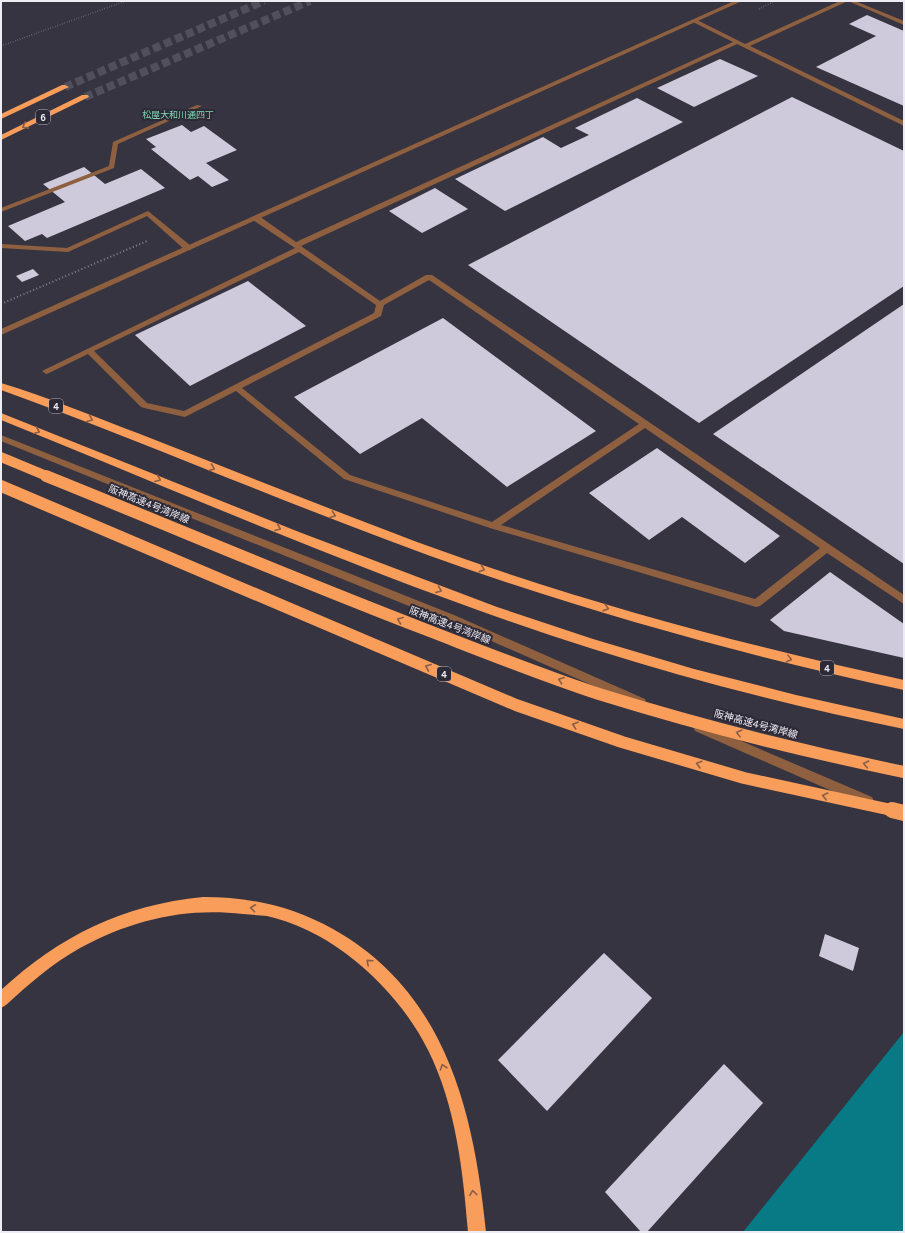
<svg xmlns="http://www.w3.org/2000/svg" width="905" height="1233" font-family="Figtree,'Noto Sans JP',sans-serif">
  <rect width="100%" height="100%" fill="#373441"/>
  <path fill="#087a86" d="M904,1032V1232H743Z"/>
  <g fill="#cecadb">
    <path d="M867,15L904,31V106L816,67L876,36L849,24Z"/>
    <path d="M720,59L758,76L694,107L657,88Z"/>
    <path d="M792,97L904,151V286L699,423L468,265Z"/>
    <path d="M637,98L683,122L505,211L455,179L543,137L561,148L589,135L575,128Z"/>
    <path d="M182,125L191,132L204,126L237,150L206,163L229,180L212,187L198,176L190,180L151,149L156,147L146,139Z"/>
    <path d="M84,167L105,184L141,169L165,188L47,238L42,234L25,241L8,226L65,202L43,184Z"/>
    <path d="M435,188L468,209L422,233L389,211Z"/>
    <path d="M33,269L39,275L22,282L16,276Z"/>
    <path d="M248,281L306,326L190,386L135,335Z"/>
    <path d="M904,304V564L713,434Z"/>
    <path d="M443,318L596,431L507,487L422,418L360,454L294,397Z"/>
    <path d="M657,448L780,536L745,563L682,517L649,540L589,493Z"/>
    <path d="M830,572L904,624V658L784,631L770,620Z"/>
    <path d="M825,934L859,948L853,971L819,956Z"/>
    <path d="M604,953L652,998L547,1111L498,1060Z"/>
    <path d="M724,1064L763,1103L647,1232H641L605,1192Z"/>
  </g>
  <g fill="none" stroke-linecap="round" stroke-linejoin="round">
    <g stroke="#524f5c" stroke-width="8" stroke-dasharray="8 4" stroke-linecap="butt">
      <path d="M65,87L264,1"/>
      <path d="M85,97L310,1"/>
    </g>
    <g stroke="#888691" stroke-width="1.5" stroke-dasharray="0.5 2" stroke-linecap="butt">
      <path d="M759,9L775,1"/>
      <path d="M1,46L126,1"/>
    </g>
    <path stroke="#888691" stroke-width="2" stroke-dasharray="1 2.5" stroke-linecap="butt" d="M1,304L147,241"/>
    <g fill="#8f6040" fill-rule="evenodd">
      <path d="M840,1H855L904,21V25L848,1L750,46L904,121V126L737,44L301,246L380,301L426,275H432L904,595V604L827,553L760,606L756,607L490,528L344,479L236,391L185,417L144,408L141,407L88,354L49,373L46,374L42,371L295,248L253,220V216H259L296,242L733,42L693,22V20H697L745,44ZM299,252L376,305L374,313L184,411L147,403L94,351ZM429,280L639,424L492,522L350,475L242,388L381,316L384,305ZM645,428L820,548L755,599L501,525Z"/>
      <path d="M197,105L202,106L118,144L114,168L1,212V208L109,166L113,142Z"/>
      <path d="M148,211L191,246V250H185L147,216L68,252L1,248V244L67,248Z"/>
    </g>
    <g fill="#8f6040" fill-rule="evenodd">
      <path d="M734,1H742L1,335V329Z"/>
      <path d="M1,435L454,615L645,699L646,702L645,705L641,706L637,705L446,621L1,441Z"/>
      <path d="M699,723L872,797L874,801L872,805L868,806L864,805L695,731L694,728L695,725Z"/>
    </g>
    <g fill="#f99d5b" fill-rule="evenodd">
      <path d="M62,85H65L69,87L1,119V114Z"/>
      <path d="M82,95H88L89,97L1,140V135Z"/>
      <path d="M1,383C48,397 94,417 140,434C232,470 324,507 417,542C575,600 739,644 904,680V690C757,658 612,619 470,570C312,515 158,447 1,390Z"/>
      <path d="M1,413L299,532L497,607L593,639L694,669L796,695L904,719V729C799,708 695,681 593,649C391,585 197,499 1,420Z"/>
      <path d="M203,897C250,897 291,906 333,929C447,993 474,1113 486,1232H468C463,1171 456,1106 428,1050C398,990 335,931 267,916C260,915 251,915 243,914C186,907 131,920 80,948C53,963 29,984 6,1005L1,1008V990C60,936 122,905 203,897Z"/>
    </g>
    <path stroke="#f99d5b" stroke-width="10" d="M1,457L49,477"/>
    <g stroke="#f99d5b" stroke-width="12">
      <path d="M46,476C173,527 299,581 427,630C484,652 541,675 599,694C699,725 801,751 904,772"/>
      <path d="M1,486L516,705L622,742L744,778L896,811"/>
    </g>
    <path stroke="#f99d5b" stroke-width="16" d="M892,810L904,813"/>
  </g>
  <defs><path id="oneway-chevron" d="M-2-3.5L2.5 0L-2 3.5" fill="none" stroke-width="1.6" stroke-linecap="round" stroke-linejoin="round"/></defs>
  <g stroke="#895e47">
    <use href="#oneway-chevron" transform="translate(25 126) rotate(152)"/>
    <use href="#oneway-chevron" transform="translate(90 419) rotate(22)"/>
    <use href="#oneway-chevron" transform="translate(37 431) rotate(22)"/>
    <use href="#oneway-chevron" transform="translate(212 468) rotate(21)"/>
    <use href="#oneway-chevron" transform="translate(158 479) rotate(22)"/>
    <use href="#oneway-chevron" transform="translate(333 515) rotate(20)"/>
    <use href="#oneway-chevron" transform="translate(278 528) rotate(22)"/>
    <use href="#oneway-chevron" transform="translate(482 569) rotate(19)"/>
    <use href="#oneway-chevron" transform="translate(439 590) rotate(21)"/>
    <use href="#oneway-chevron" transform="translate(606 608) rotate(16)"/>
    <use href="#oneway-chevron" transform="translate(400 620) rotate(-159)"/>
    <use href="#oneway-chevron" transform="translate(789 659) rotate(14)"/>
    <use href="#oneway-chevron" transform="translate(428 667) rotate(-157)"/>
    <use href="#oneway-chevron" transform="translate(561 680) rotate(-160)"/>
    <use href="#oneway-chevron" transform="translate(575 725) rotate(-161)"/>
    <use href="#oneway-chevron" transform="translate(739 733) rotate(-166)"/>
    <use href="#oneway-chevron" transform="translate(699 764) rotate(-164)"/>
    <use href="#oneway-chevron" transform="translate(866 764) rotate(-168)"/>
    <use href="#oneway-chevron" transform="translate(825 796) rotate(-167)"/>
    <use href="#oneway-chevron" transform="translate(253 908) rotate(-173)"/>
    <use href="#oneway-chevron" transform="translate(369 962) rotate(-138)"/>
    <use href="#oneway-chevron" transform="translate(443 1067) rotate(-109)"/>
    <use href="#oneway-chevron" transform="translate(473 1193) rotate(-97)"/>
  </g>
  <g text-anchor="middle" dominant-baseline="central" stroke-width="4" stroke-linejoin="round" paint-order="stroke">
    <g font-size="9" fill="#81d8b3" stroke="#2d2a37">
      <text x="178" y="114">松屋大和川通四丁</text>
    </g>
    <g fill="#2d2a37" stroke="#b3b1bb" stroke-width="1">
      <rect x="36" y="110" width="14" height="14" rx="3"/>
      <rect x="49" y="399" width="14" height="14" rx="3"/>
      <rect x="820" y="661" width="14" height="14" rx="3"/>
      <rect x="437" y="667" width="14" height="14" rx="3"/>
    </g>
    <g font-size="9" font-weight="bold" fill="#edebf4">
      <text x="43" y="117">6</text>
      <text x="56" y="406">4</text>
      <text x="827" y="668">4</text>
      <text x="444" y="674">4</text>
    </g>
    <g font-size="10" fill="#edebf4" stroke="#2d2a37">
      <text transform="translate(149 504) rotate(22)">阪神高速4号湾岸線</text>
      <text transform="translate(450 625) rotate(21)">阪神高速4号湾岸線</text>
      <text transform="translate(756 724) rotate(15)">阪神高速4号湾岸線</text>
    </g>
  </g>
  <rect width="905" height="1233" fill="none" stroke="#edebf4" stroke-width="4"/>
</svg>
